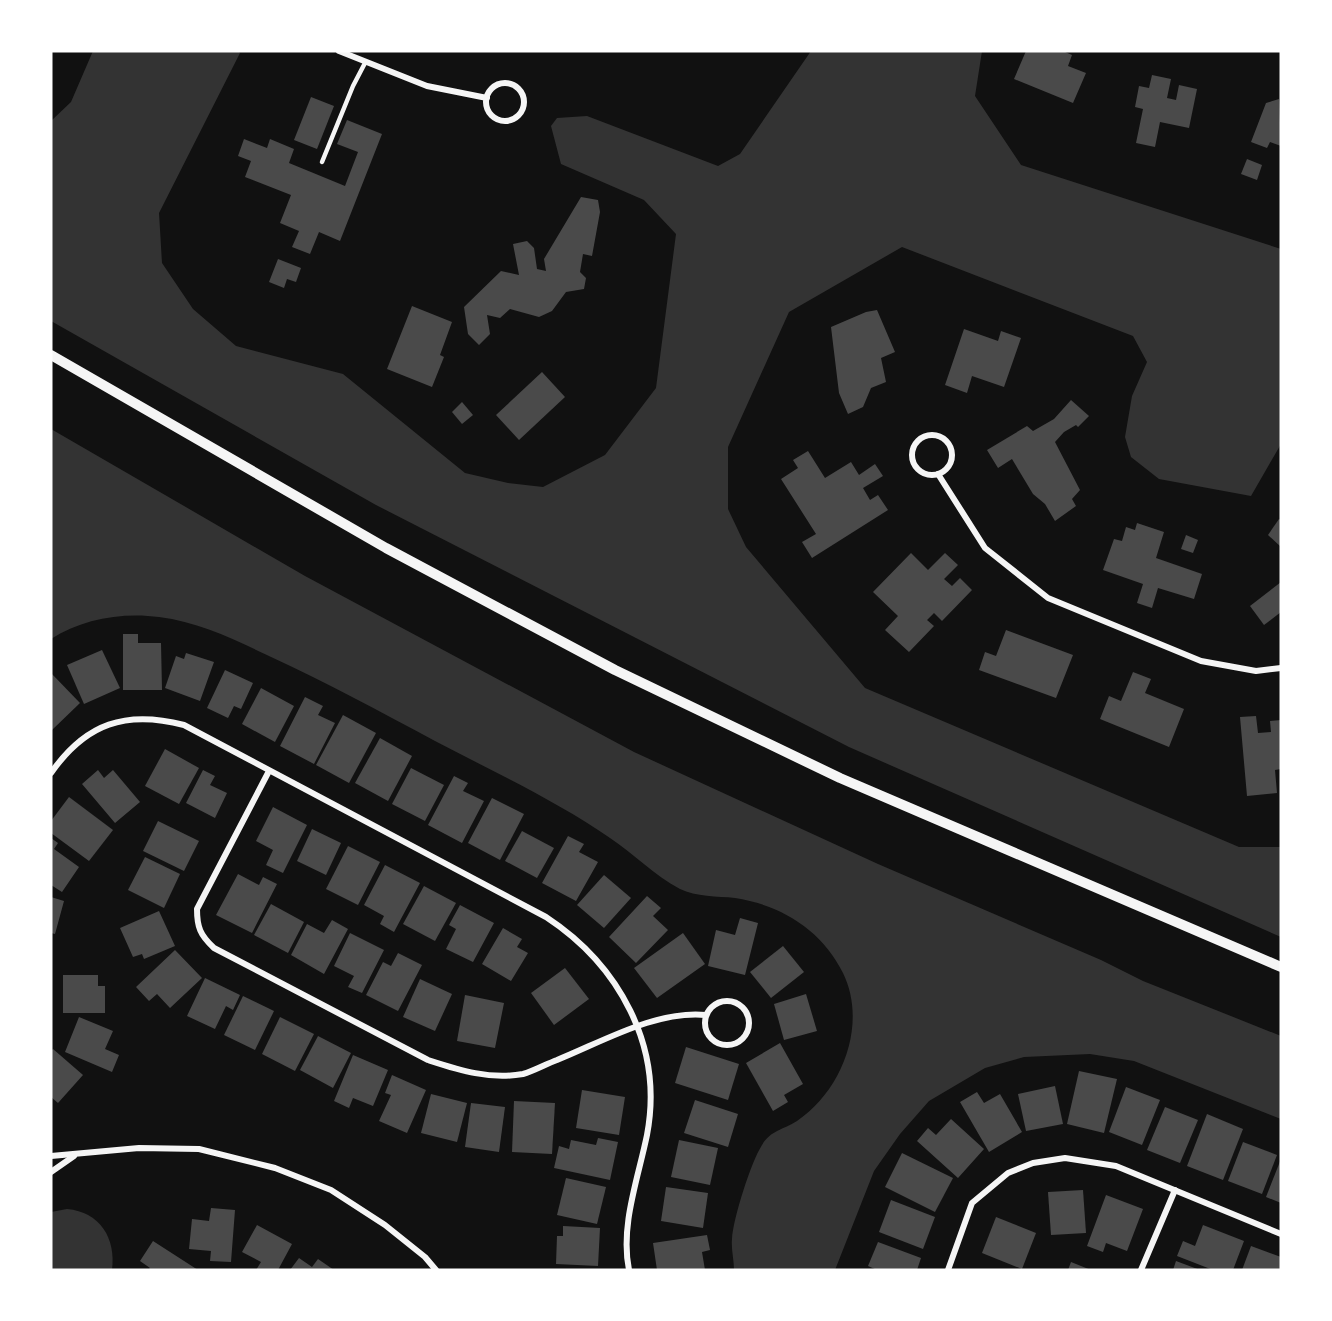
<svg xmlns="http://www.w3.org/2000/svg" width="1332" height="1321" font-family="'Libre Baskerville',serif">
  <rect width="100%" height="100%" fill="#111"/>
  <g fill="#333">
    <path d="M93,51H238L240,53L159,213L162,263L193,309L236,346L343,374L465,473L508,483L543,487L605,455L656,388L676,234L644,200L561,164L551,126L557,118L587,116L718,166L740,154L811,51H982L975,96L1021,165L1281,249V444L1251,496L1159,479L1131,457L1125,437L1132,396L1147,362L1133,336L902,247L789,312L728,447V509L746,547L865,688L1239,847H1281V937L849,747L376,505L51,321V121L71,102Z"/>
    <path d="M51,429L305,576L634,752L878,864L1101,960L1143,981L1281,1036V1119L1134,1061L1090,1054L1024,1057L985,1068L929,1101L900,1134L874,1171L835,1270H734C734,1260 731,1249 732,1239C733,1219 751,1162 762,1145C771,1130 783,1130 797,1121C842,1091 868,1024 843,973C822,930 781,905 735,898C717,896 696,897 680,889C654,875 634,854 610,838C555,800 494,772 435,741C381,712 326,682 269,656C233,639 199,622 159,617C123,612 81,619 51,639Z"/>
    <path d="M67,1209C100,1212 116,1238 112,1270H51V1212Z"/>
  </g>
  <g fill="#4a4a4a">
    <path d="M1026,51H1063L1072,55L1068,66L1086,73L1073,103L1014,79Z"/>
    <path d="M1152,75L1171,79L1167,98L1176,100L1179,85L1197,89L1189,128L1160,122L1155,147L1136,143L1143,109L1135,107L1139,86L1149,88Z"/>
    <path d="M311,97L334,106L317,149L294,140Z"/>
    <path d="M1279,99L1281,146L1270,142L1267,148L1251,142L1266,103Z"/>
    <path d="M347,120L382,134L340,241L319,232L310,254L292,247L299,231L280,223L291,195L245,177L251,161L238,156L244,139L267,148L270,139L294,149L289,163L345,186L358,152L337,144Z"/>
    <path d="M1247,159L1262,165L1257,180L1241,174Z"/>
    <path d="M581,197L598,200L600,212L592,256L583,254L580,272L586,278L584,289L566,292L552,311L539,317L510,309L500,318L487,315L490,334L479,345L468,334L464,307L501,271L519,275L513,244L527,241L534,248L537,269L546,271L544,259Z"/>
    <path d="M278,259L301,268L296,282L287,279L284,288L269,282Z"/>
    <path d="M412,306L452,322L440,355L444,357L432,387L387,369Z"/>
    <path d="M877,310L895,352L881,358L886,382L871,388L863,407L848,414L839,393L831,327L866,312Z"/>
    <path d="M964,329L998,341L1001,331L1021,338L1004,387L972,376L967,393L945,385Z"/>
    <path d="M542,372L565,397L519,440L496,415Z"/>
    <path d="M1071,400L1089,416L1078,427L1076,425L1064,432L1055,442L1080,490L1072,499L1076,506L1055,521L1045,504L1033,494L1012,459L998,468L987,450L1027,426L1033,431L1054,419Z"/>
    <path d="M462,402L473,415L462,424L452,412Z"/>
    <path d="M808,451L825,478L851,462L859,475L875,464L883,476L863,488L870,500L878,495L888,510L812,558L802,542L816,534L781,479L798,468L793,460Z"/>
    <path d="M1279,519L1281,520V547L1268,535Z"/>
    <path d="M1137,523L1164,532L1156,558L1202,574L1194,599L1158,588L1152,608L1137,603L1143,584L1103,570L1114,539L1122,541L1126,527L1135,530Z"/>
    <path d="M1186,535L1198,540L1193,553L1181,549Z"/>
    <path d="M911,553L928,570L945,553L958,565L944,579L952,586L960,578L972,590L942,621L934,613L927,620L934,626L909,652L885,630L898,616L873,592Z"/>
    <path d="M1281,582V612L1264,625L1250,606Z"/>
    <path d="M1006,630L1073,655L1056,698L979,670L985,652L996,656Z"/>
    <path d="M123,634H138V643H161L162,690H123Z"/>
    <path d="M102,650L120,688L84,704L67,665Z"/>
    <path d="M186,653L214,662L200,701L165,688L176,656L184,659Z"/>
    <path d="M225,670L253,683L241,709L234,706L228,718L207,708Z"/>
    <path d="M1133,672L1151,679L1145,693L1184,709L1169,747L1100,719L1109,696L1121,701Z"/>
    <path d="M51,673L80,703L52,730L51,728Z"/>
    <path d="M261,688L294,706L275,742L242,724Z"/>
    <path d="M305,697L323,706L318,715L335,723L314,764L280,746Z"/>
    <path d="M343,715L376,733L349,783L316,765Z"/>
    <path d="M1256,716L1258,733L1271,732L1270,721L1281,720V769L1275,770L1277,793L1247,796L1240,717Z"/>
    <path d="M380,738L412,756L388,801L355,783Z"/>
    <path d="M165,749L199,768L179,804L145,786Z"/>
    <path d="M411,768L444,785L425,821L392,804Z"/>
    <path d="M98,770L104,778L113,770L140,802L115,823L82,784Z"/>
    <path d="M203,770L215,776L210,785L227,793L215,818L186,803Z"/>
    <path d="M454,776L468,783L463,791L484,801L462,843L428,825Z"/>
    <path d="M69,797L113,830L89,861L51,833V821Z"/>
    <path d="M492,798L524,814L500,860L468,843Z"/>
    <path d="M273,807L307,825L283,873L266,865L273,850L256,841Z"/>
    <path d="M158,821L199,841L184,871L143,851Z"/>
    <path d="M312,829L341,843L326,875L297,861Z"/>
    <path d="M522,831L554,848L537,878L505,861Z"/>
    <path d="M568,836L584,844L579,852L598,862L576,901L542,883Z"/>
    <path d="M51,838L58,843L54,849L79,867L62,892L51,885Z"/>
    <path d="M348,846L380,862L358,905L326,889Z"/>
    <path d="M145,857L180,874L164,908L128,890Z"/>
    <path d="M385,865L420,883L394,932L380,924L384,916L364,905Z"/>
    <path d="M238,874L259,885L263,877L277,884L252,933L216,915Z"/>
    <path d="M604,875L631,898L604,928L577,905Z"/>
    <path d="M424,886L456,903L435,941L403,924Z"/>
    <path d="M647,896L661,908L653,916L668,930L636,963L609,937Z"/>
    <path d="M51,897L64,901L55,934L51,933Z"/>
    <path d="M271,904L304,922L288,953L254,935Z"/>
    <path d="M460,905L494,923L473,962L446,949L456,929L449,925Z"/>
    <path d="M159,911L175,946L144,959L142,954L133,957L120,928Z"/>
    <path d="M740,918L758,923L745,975L708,966L716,930L735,935Z"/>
    <path d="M332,920L348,929L324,974L291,955L307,924L324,933Z"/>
    <path d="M503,928L522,939L517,947L528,953L511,981L482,964Z"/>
    <path d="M350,933L384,950L362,993L348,987L354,976L334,966Z"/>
    <path d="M683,933L705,964L657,998L634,968Z"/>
    <path d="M783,946L804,972L771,998L750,972Z"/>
    <path d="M175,950L202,978L170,1008L157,994L149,1001L136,987Z"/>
    <path d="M398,953L422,965L398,1011L366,995L383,962L391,966Z"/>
    <path d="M565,968L589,999L554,1025L531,993Z"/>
    <path d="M63,975H98V986H105V1013H63Z"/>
    <path d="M205,978L240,995L233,1010L226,1006L215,1029L187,1016Z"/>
    <path d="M420,979L452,994L435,1031L403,1017Z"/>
    <path d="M806,994L817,1031L784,1040L774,1004Z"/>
    <path d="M465,995L504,1003L495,1048L457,1041Z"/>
    <path d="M243,996L274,1011L255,1050L224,1035Z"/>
    <path d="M79,1017L113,1031L105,1049L119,1055L112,1072L65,1052Z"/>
    <path d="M280,1017L314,1034L295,1071L262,1054Z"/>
    <path d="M318,1036L351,1053L333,1088L300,1070Z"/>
    <path d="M780,1043L803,1084L784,1095L788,1102L773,1111L746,1063Z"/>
    <path d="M686,1047L739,1064L728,1100L675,1083Z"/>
    <path d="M53,1049L83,1075L58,1103L51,1097V1051Z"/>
    <path d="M353,1055L388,1070L373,1106L353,1098L349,1108L334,1101Z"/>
    <path d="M1079,1071L1117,1079L1104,1133L1067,1124Z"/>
    <path d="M392,1075L426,1090L407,1133L379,1121L391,1095L385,1093Z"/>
    <path d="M1055,1086L1063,1124L1026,1131L1018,1094Z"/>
    <path d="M1126,1087L1160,1100L1142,1145L1109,1132Z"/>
    <path d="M582,1090L625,1097L619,1135L576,1128Z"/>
    <path d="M977,1092L984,1103L1000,1094L1022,1132L989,1152L960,1102Z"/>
    <path d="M431,1094L467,1103L457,1142L421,1133Z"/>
    <path d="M695,1100L738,1114L728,1147L684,1133Z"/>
    <path d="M514,1101L555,1103L552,1154L512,1152Z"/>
    <path d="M471,1103L505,1107L499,1152L465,1147Z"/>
    <path d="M1165,1107L1198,1120L1180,1163L1147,1150Z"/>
    <path d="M1207,1114L1243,1129L1223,1180L1187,1166Z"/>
    <path d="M951,1119L984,1149L958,1178L917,1141L928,1128L936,1135Z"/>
    <path d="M598,1138L618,1142L610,1180L554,1168L559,1146L569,1149L571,1140L596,1145Z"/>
    <path d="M679,1140L718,1148L710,1185L671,1177Z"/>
    <path d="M1243,1142L1277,1155L1262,1194L1228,1181Z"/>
    <path d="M902,1153L953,1178L935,1212L885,1187Z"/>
    <path d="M1281,1159V1203L1266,1197Z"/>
    <path d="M566,1178L606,1187L597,1224L557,1215Z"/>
    <path d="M666,1187L708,1193L703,1228L661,1221Z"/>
    <path d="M1083,1190L1086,1233L1051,1235L1048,1192Z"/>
    <path d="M1106,1195L1143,1209L1127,1251L1106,1243L1103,1252L1087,1246Z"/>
    <path d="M891,1200L935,1217L923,1249L879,1232Z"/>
    <path d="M211,1208L235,1210L231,1262L210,1261L211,1251L189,1249L192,1219L209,1221Z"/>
    <path d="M996,1217L1036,1233L1022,1269L982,1253Z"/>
    <path d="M257,1225L292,1244L278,1270H256L261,1262L242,1252Z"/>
    <path d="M1203,1225L1244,1241L1233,1270H1213L1177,1256L1183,1241L1195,1246Z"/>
    <path d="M563,1226L600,1228L598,1266L556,1264L557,1236H563Z"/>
    <path d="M707,1235L710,1250L702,1252L705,1270H657L653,1243Z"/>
    <path d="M153,1241L198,1270H148L150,1268L140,1261Z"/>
    <path d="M878,1242L921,1258L917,1270H877L868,1266Z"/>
    <path d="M1251,1246L1281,1257V1270H1242Z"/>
    <path d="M299,1258L312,1267L318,1259L334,1270H290Z"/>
    <path d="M1176,1261L1200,1270H1173Z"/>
    <path d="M1071,1262L1091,1270H1068Z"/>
  </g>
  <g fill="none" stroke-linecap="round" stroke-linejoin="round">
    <path stroke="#f5f5f5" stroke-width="4.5" d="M322,162L353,86L365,63"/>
    <g stroke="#f5f5f5" stroke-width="6">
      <path d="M339,51L427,86L487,98"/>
      <circle cx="505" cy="102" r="19"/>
      <circle cx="932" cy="455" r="20"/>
      <path d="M938,474L985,548L1048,598L1201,661L1256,671L1281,668"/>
      <path d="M269,771L197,909C197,927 200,935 214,948L428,1060C459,1070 489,1080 523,1074C534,1071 546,1064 557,1060C602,1042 656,1010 706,1015"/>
      <path d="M51,773C86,723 126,710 184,725L546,917C619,965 664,1046 647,1135C638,1179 620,1226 629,1270"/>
      <circle cx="727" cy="1023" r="22"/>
      <path d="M51,1156L139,1148L199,1149L275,1168L331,1190L385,1225L425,1257L436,1270"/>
      <path d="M51,1172L74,1156"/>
      <path d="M948,1270L972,1203L1008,1173L1033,1163L1065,1158L1116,1166L1281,1234"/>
      <path d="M1141,1270L1175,1190"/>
    </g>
    <path stroke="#f5f5f5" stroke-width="10" d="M51,355L386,548L615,670L840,778L1281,967"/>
  </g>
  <rect width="1332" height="1321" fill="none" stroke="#ffffff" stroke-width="105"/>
</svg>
